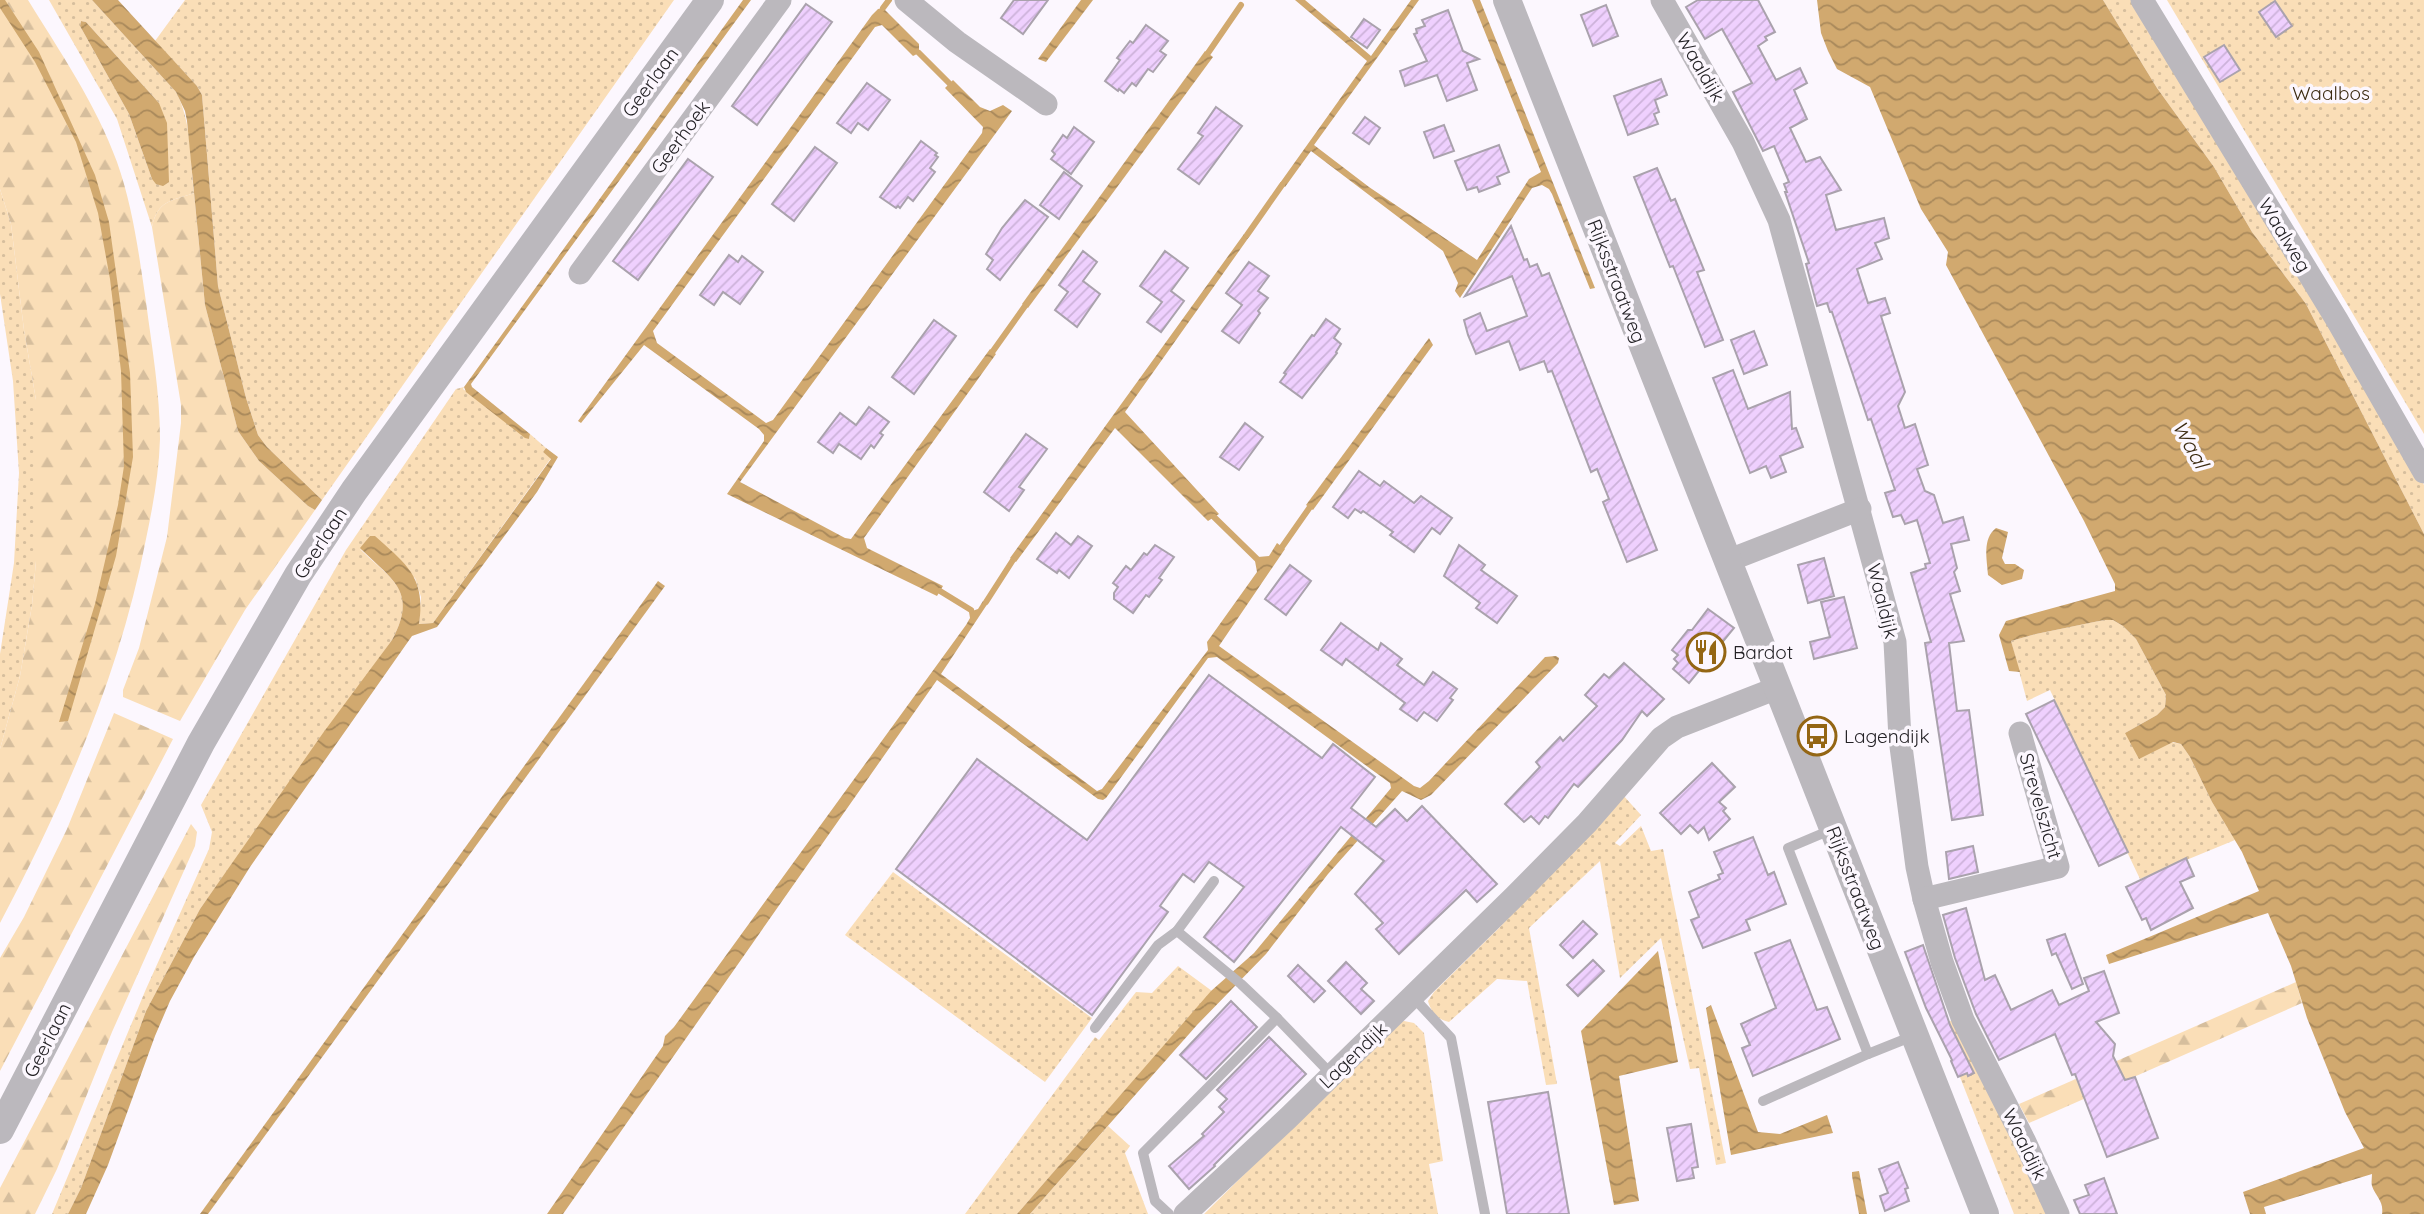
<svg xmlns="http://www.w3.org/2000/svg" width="2424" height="1214" font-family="Quicksand,sans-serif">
  <defs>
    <pattern id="grass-dots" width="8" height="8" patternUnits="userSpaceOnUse" patternTransform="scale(1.75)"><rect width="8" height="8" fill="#fadeb7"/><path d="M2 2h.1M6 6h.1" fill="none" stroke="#d6be9d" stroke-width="1.8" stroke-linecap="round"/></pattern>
    <pattern id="forest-firs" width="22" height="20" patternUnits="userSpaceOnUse" patternTransform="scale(1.75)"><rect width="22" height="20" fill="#fadeb7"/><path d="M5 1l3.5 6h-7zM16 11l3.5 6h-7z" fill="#d6be9d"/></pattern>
    <pattern id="water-waves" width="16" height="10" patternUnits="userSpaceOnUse" patternTransform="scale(1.75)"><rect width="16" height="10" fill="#d1a96f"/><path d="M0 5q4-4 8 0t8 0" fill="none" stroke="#a9895b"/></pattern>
    <pattern id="building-hatch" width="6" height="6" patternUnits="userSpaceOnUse" patternTransform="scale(1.75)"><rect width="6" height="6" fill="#efd0fe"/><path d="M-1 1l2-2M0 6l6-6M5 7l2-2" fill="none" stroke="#cdb2da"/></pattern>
  </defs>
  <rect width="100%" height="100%" fill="#fcf7fe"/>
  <g fill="url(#grass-dots)" fill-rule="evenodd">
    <path d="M49,0H92L176,92C192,122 190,160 194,193C171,201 158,200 152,227L117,119ZM81,21L86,22L159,103L152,179L129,114L80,26Z"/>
    <path d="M185,0H674L322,500L267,447L258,435L246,398L218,286L202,95L197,86L155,41Z"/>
    <path d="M2103,0H2137L2374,387L2424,485V534L2306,304L2252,232L2214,167L2157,88Z"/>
    <path d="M2167,0H2424V434Z"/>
    <path d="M0,189L11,224L24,330L36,400V561L32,605L20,676L0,749V654L14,563L19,473L13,381L0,294Z"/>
    <path d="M464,387L463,389L529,439L530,434L546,448L543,452L551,458L433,623L419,624L421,597L415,578L360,549C394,582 418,591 392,640L200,909L146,1011L81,1188L68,1214H52L146,989L209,849L212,832L201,805L346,550L456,389Z"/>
    <path d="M2104,620H2113L2123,626L2136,639L2166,695L2165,707L2157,715L2125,733L2181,744L2190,757L2212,802L2235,840L2140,879L2050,690L2027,701L2011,641L2036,634Z"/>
    <path d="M1622,794L1641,815L1615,843L1620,846L1641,826L1651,851L1663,849L1726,1163L1716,1165L1699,1068L1690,1069L1661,938L1620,978L1600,861L1529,928L1557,1084L1546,1085L1527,981L1497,979L1449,1022C1438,1020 1431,1012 1428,1001L1434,992L1499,928Z"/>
    <path d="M893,872L1092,1018L1045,1082L845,935Z"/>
    <path d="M1178,966L1212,991L1017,1214H965L1095,1037L1099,1040L1136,992L1152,993Z"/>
    <path d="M1957,1019L2050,1214H2014L1939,1024Z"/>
    <path d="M1404,1021L1414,1023L1424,1033L1443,1161L1429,1164L1438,1214H1204L1399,1022Z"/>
    <path d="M1108,1126L1130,1146L1125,1153L1148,1214H1030Z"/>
  </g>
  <g fill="url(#forest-firs)">
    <path d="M0,0H28C60,52 96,104 117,162C133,207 139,255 146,302C152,348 160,393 160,439C159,472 153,506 146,539C120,674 64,802 0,923V749L20,676L32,605L36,561V400L24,330L11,224L0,189Z"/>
    <path d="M194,193L205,305L238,431L259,461L308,506L315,510L245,610L180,721L123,697V690L139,648L167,537L181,423V405L152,227C158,200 171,201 194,193Z"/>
    <path d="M114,713L173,739L0,1071V958L24,917L67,829Z"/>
    <path d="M191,824L197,832L195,846L112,1032L57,1169L35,1214H0V1188Z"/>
    <path d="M2296,982L2302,1003L2029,1123L2019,1104Z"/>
  </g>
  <g fill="url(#water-waves)">
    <path d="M0,0H5L39,52L95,175L109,222L130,373L133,457L116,556L68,721L59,722L95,604L118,505L124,466L121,371L110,279L98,213L76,142L35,62L0,8Z"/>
    <path d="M92,0H118L197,86L202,95L218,286L246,398L258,435L267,447L322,500L315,510L308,506L259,461L238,431L205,305L187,121L185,111L176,92Z"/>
    <path d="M743,0H751L471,384L472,387L530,434L529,439L525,438L466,392L464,387Z"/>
    <path d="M1081,0H1093L1046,62L1038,59Z"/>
    <path d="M1295,0H1305L1371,56L1411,0H1419L1314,145L1369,187L1477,260L1529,179L1541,172L1472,0H1480L1595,288L1590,289L1552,194L1549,189L1542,185L1532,188L1460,298L1455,291L1458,283L1443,251L1311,151L1285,187L1280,183L1367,61Z"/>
    <path d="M1817,0H2103L2157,88L2214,167L2252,232L2306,304L2424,534V1214H2382C2384,1201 2376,1197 2372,1186C2371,1182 2372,1178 2372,1174L2264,1207L2266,1214H2250L2243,1192L2364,1148L2345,1112L2307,1018L2291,966L2268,913L2109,964L2106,955L2259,891L2242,852L2212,802L2190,757L2181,744L2173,742L2139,759L2125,733L2157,715L2165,707L2166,695L2136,639L2123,626L2113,620H2104L2036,634L2011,641L2020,672L2009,671L1999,635L2006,621L2115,591V584L2084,521L1946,265L1948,252L1921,209L1870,87L1837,69L1828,51L1821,33Z"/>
    <path d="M883,8L919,44V53L913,56L882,25L875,27L653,331L657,343L766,423L773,420L982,133L983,127L945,88L953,80L980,107L990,111L1003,105L1012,111L740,482L845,538L851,539L990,349L996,354L864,538L867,548L943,586L937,596L727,494L764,441V435L759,429L644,345L581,423L578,421L872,15L878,9Z"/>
    <path d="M81,21L86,22L159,103L167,123L169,182L163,186L156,184L152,179L129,114L80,26Z"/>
    <path d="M1205,51L1213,57L1028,308L1022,304Z"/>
    <path d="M1244,234L1249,237L1125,412L1219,514L1208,521L1115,428L1016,562L1010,558Z"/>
    <path d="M1429,338L1433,345L1313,510L1306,505Z"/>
    <path d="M546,448L558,457L537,492L437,627L412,636L250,867L194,957L170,1001L155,1036L108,1165L86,1214H68L81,1188L146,1011L200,909L323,733L392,640C418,591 393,581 360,548L370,536H375C407,565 426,577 419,624L433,623L551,459L543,452Z"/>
    <path d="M1996,528L2008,532L2002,558L2005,564H2015L2024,570L2022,579L2002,585L1988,575C1987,559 1982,539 1996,528Z"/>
    <path d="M1277,543L1285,549L1219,646L1414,786L1420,788L1429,781L1545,657L1556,656L1559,658L1558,663L1431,795L1421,800L1402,791L1328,874L1266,954L1197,1025L1030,1214H1017L1211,991L1254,953L1391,788L1390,783L1217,657L1208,658L1106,798L1103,800L1098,799L937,680L563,1214H547L663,1046L665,1036L674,1027L966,625L970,618L969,612L978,609L983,601L988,603L941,674L1097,791L1102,789L1208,650L1207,642L1257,572L1255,561L1258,557L1269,556Z"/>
    <path d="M658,581L665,586L208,1214H200Z"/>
    <path d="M1658,951L1678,1062L1619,1076L1639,1201L1614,1205L1581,1031Z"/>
    <path d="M1711,1005L1758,1132L1780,1134L1827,1115L1833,1133L1731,1155L1706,1008Z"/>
    <path d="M1859,1171L1867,1214H1859L1852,1176V1172Z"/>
  </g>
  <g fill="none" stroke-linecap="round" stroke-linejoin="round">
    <g stroke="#d1a96f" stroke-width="6">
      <path d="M883,8L889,0"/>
      <path d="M919,53L950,84"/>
      <path d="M1208,53L1241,5"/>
      <path d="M1247,235L1282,185"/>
      <path d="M993,351L1025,306"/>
      <path d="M1214,517L1257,559"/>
      <path d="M1282,547L1310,507"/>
      <path d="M940,591L971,610"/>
      <path d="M986,602L1013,560"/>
    </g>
  </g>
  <g fill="url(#building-hatch)" stroke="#aaa2ad" stroke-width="2">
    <path d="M1014,0H1048L1023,34L1001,18Z"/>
    <path d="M1698,0H1758L1775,32L1765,37L1767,40L1758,46L1776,80L1800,68L1807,83L1794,90L1807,119L1790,128L1806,162L1820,157L1841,190L1826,195L1836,230L1884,218L1889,238L1875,243L1882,259L1857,269L1868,303L1885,298L1890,313L1881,316L1905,392L1898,406L1905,428L1915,424L1928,465L1917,469L1925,491L1934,495L1943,523L1963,517L1969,540L1951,544L1957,568L1954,572L1960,591L1950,594L1964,641L1949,643L1957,711L1969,710L1983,815L1952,820L1925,643L1931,642L1911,573L1926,568L1925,564L1930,563L1917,520L1905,524L1901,515L1893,517L1885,493L1895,490L1871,419L1868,420L1832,312H1830L1827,303L1817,306L1806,264L1809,263L1785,192H1787L1784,184L1789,182L1774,146L1763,151L1733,92L1752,83L1722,29L1705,39L1686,7Z"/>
    <path d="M2275,1L2292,26L2276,37L2259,12Z"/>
    <path d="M806,4L832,22L757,125L732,106Z"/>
    <path d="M1606,5L1618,36L1593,46L1581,15Z"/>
    <path d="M1448,10L1463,51L1479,59L1467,63L1477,90L1447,101L1437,75L1405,86L1400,71L1427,61L1414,34L1417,33L1416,29L1425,26L1422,20Z"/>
    <path d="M1364,19L1380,30L1367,48L1351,37Z"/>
    <path d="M1146,25L1168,41L1160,51L1166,55L1153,72L1148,69L1136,86L1132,83L1124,93L1119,89L1118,91L1105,81L1120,60L1117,58L1130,41L1133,43Z"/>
    <path d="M2224,45L2240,70L2220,82L2204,57Z"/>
    <path d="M1661,79L1667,95L1655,100L1659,112L1654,114L1658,124L1628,135L1614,96Z"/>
    <path d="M867,83L890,100L868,130L858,123L851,133L837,123Z"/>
    <path d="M1216,107L1242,126L1199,184L1178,169L1203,136L1198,133Z"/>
    <path d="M1365,117L1380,128L1369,144L1353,133Z"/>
    <path d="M1444,125L1454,151L1434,158L1424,132Z"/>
    <path d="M1074,127L1094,142L1071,174L1051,159L1055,154L1052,151L1063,135L1067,138Z"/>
    <path d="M921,141L937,153L935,155L938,157L930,168L935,172L913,201L908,197L900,208L898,206L896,208L880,197Z"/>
    <path d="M1499,145L1509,172L1497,177L1500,184L1479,192L1477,187L1467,190L1455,161Z"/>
    <path d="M815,147L837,163L794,221L772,204Z"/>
    <path d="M688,159L713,177L638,280L613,261Z"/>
    <path d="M1657,168L1671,201L1675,199L1704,270L1697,272L1723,340L1705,347L1673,266L1670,267L1634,177Z"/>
    <path d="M1064,172L1082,186L1059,219L1040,205Z"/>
    <path d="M1025,200L1048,217L1000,280L987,269L993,260L986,254L1002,228Z"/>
    <path d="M1511,226L1524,260L1527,259L1530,267L1537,264L1542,276L1549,273L1657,550L1627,562L1603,502L1609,499L1597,469L1591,472L1552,371L1548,372L1544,361L1520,370L1509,341L1476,354L1468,335L1464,320L1480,313L1487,331L1527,316L1512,276L1465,296Z"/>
    <path d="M1083,251L1097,262L1083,281L1100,294L1077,327L1055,310L1068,292L1059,285Z"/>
    <path d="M1165,251L1188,268L1171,291L1184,301L1161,332L1147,322L1162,302L1140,286Z"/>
    <path d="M729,255L738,262L742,256L763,272L740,304L723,292L714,305L700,295Z"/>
    <path d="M1249,262L1269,276L1258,291L1268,298L1258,311L1260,313L1239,343L1222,331L1242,305L1226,293Z"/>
    <path d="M1326,319L1340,329L1334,338L1341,344L1336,352L1337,353L1302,398L1280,382L1286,374L1284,373L1312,335L1314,336Z"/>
    <path d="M934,320L956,336L914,394L892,377Z"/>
    <path d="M1754,331L1767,365L1744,374L1731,340Z"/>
    <path d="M1733,370L1748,409L1790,392L1792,429L1796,428L1803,447L1780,456L1786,472L1771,478L1766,466L1750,473L1713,378Z"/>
    <path d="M869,407L889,422L880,433L883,435L874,448L871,445L861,459L839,444L833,453L818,442L840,413L856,425Z"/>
    <path d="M1245,423L1263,437L1239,470L1220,457Z"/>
    <path d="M1026,434L1047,449L1019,487L1024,490L1009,511L984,492Z"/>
    <path d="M1359,471L1380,486L1384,481L1414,503L1421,496L1452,518L1440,534L1432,528L1414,552L1390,535L1393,532L1363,511L1361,513L1355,509L1348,518L1333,507Z"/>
    <path d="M1056,533L1071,545L1078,536L1092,546L1069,578L1059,570L1057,573L1037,559Z"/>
    <path d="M1155,545L1174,557L1159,578L1162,580L1149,597L1146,595L1133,613L1114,599V593L1118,587L1113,583L1126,566L1131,570L1144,553L1147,555Z"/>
    <path d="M1459,545L1485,565L1481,570L1517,596L1497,623L1476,608L1480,603L1444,576Z"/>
    <path d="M1824,558L1834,596L1808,603L1798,565Z"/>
    <path d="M1290,565L1311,581L1286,615L1265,599Z"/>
    <path d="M1844,597L1857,648L1814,659L1810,642L1830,637L1821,602Z"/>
    <path d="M1708,609L1734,628L1689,683L1673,669L1678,663L1674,659L1678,655L1672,650L1688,630H1692Z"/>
    <path d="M1341,623L1378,650L1381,643L1402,659L1397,665L1424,685L1433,672L1457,689L1450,698L1453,700L1437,721L1424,712L1417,721L1400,709L1405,703L1346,659L1342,665L1321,650Z"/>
    <path d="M1624,663L1664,699L1647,716L1642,711L1622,740L1578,787L1574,784L1548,818L1545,816L1539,824L1531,816L1524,822L1505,804L1540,767L1536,762L1560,737L1563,741L1597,706L1585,695L1604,674L1609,678Z"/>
    <path d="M1209,675L1322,758L1333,744L1375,777L1351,808L1376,827L1395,809L1407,821L1422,806L1497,884L1477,902L1466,890L1399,954L1376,929L1383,923L1355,894L1384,861L1341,827L1234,962L1204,937L1244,887L1209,862L1194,882L1183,874L1160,906L1168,912L1092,1015L896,869L977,759L1087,840Z"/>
    <path d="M2054,700L2128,852L2099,866L2026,714Z"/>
    <path d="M1712,763L1735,787L1719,802L1726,808L1723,811L1730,819L1709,840L1704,827L1698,833L1690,825L1681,834L1660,813Z"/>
    <path d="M1753,837L1768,875L1774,872L1786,904L1746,920L1750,930L1703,948L1691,920L1699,917L1689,892L1720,879L1718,875L1723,873L1714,852Z"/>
    <path d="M1973,846L1978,872L1949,879L1946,852Z"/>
    <path d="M2186,858L2194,876L2180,882L2193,908L2151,930L2146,918L2142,920L2126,887Z"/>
    <path d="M1966,908L1985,980L1995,975L2011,1010L2052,990L2059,1005L2089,991L2084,978L2104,971L2119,1013L2096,1022L2115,1044L2113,1056L2125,1080L2135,1077L2158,1138L2107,1157L2075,1074L2072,1075L2055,1034L1999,1060L1976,1014L1955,958L1943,915Z"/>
    <path d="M1583,921L1597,934L1573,958L1560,945Z"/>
    <path d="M2065,934L2083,984L2072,989L2056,953L2052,955L2047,940Z"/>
    <path d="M1790,940L1817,1010L1827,1007L1840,1039L1753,1076L1742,1048L1750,1045L1741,1024L1776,1008L1755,953Z"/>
    <path d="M1923,945L1950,1025L1974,1073L1968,1076L1967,1073L1958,1077L1951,1061L1952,1060L1926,1008L1905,952Z"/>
    <path d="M1593,960L1604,971L1578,996L1567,985Z"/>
    <path d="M1346,962L1367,983L1361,989L1374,1001L1361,1014L1328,981Z"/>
    <path d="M1298,965L1325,991L1314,1002L1288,976Z"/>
    <path d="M1231,1001L1257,1027L1206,1079L1180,1055Z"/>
    <path d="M1269,1037L1306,1074L1214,1165L1215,1166L1189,1189L1169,1166L1204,1136L1202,1134L1224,1112L1219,1107L1227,1099L1217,1090Z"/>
    <path d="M1548,1092L1569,1214H1507L1488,1102Z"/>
    <path d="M1691,1124L1698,1167L1692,1168L1694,1178L1677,1181L1667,1128Z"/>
    <path d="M1898,1162L1908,1188L1905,1189L1909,1201L1885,1211L1880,1196L1888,1193L1879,1169Z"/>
    <path d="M2104,1178L2117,1214H2080L2074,1200L2089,1195L2085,1185Z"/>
  </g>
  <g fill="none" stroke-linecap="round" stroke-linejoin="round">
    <g stroke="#bbb8bd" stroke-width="10">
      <path d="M1833,829L1788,848L1868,1054L1913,1036"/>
      <path d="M1214,881L1177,931L1241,984L1277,1018"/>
      <path d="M1413,997L1451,1038L1485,1214"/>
      <path d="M1095,1028L1158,945L1177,931"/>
      <path d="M1763,1101L1868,1054"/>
      <path d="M1169,1214L1155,1201L1143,1153L1277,1018L1332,1075"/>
    </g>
    <g stroke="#bbb8bd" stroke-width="23">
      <path d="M906,0L957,42L1046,104"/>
      <path d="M1662,0L1743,142L1779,220L1895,642L1900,739L1917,867L1924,899L1942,962L1963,1020L2025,1142L2058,1214"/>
      <path d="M2142,0L2337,320L2424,472"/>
      <path d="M580,273L780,0"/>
      <path d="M1727,561L1860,509"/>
      <path d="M1924,899L2058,867L2020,733"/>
      <path d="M1185,1214L1288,1118L1514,897L1587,823L1661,738L1677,727L1777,688"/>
    </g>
    <g stroke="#bbb8bd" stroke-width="28">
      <path d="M1507,0L1985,1214"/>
      <path d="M0,1130L201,743L298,575L354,491L710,0"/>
    </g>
  </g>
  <defs>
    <symbol id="restaurant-ring" viewBox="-11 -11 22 22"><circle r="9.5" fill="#fcf7fe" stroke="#946614" stroke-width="1.5"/><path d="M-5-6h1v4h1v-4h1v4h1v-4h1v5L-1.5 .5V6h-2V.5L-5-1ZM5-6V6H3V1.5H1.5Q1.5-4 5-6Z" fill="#946614"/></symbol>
    <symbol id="bus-ring" viewBox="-11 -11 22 22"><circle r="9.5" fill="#fcf7fe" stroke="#946614" stroke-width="1.5"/><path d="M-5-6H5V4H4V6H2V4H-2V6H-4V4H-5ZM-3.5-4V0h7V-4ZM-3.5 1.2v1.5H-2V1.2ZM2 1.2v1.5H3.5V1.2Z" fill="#946614"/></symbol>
  </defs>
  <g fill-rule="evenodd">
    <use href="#restaurant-ring" x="1684" y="630" width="44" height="44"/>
    <use href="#bus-ring" x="1795" y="714" width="44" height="44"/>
  </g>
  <g text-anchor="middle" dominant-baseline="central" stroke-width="7" stroke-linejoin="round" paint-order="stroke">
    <g font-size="19" fill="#242226" stroke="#fcf7fe">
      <text transform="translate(1701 67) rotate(60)">Waaldijk</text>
      <text transform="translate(650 82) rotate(-54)">Geerlaan</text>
      <text transform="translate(680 137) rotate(-54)">Geerhoek</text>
      <text transform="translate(2285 235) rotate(59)">Waalweg</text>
      <text transform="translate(1617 281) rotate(69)">Rijksstraatweg</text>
      <text transform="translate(320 543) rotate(-57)">Geerlaan</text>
      <text transform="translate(1883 601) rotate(76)">Waaldijk</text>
      <text transform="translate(2041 806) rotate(74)">Strevelszicht</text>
      <text transform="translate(1856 888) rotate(69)">Rijksstraatweg</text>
      <text transform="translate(47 1040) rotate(-63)">Geerlaan</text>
      <text transform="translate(1353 1055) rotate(-44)">Lagendijk</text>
      <text transform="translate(2025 1144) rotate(64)">Waaldijk</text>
    </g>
    <g font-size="19" fill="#3c2b11" stroke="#fcf7fe">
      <text x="2331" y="93">Waalbos</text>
    </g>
    <g font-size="19" fill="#242226" stroke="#fcf7fe" text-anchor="start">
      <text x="1733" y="652">Bardot</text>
      <text x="1844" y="736">Lagendijk</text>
    </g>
    <g font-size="21" font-style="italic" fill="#3c2b11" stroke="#fcf7fe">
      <text transform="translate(2191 444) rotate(61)">Waal</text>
    </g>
  </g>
</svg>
